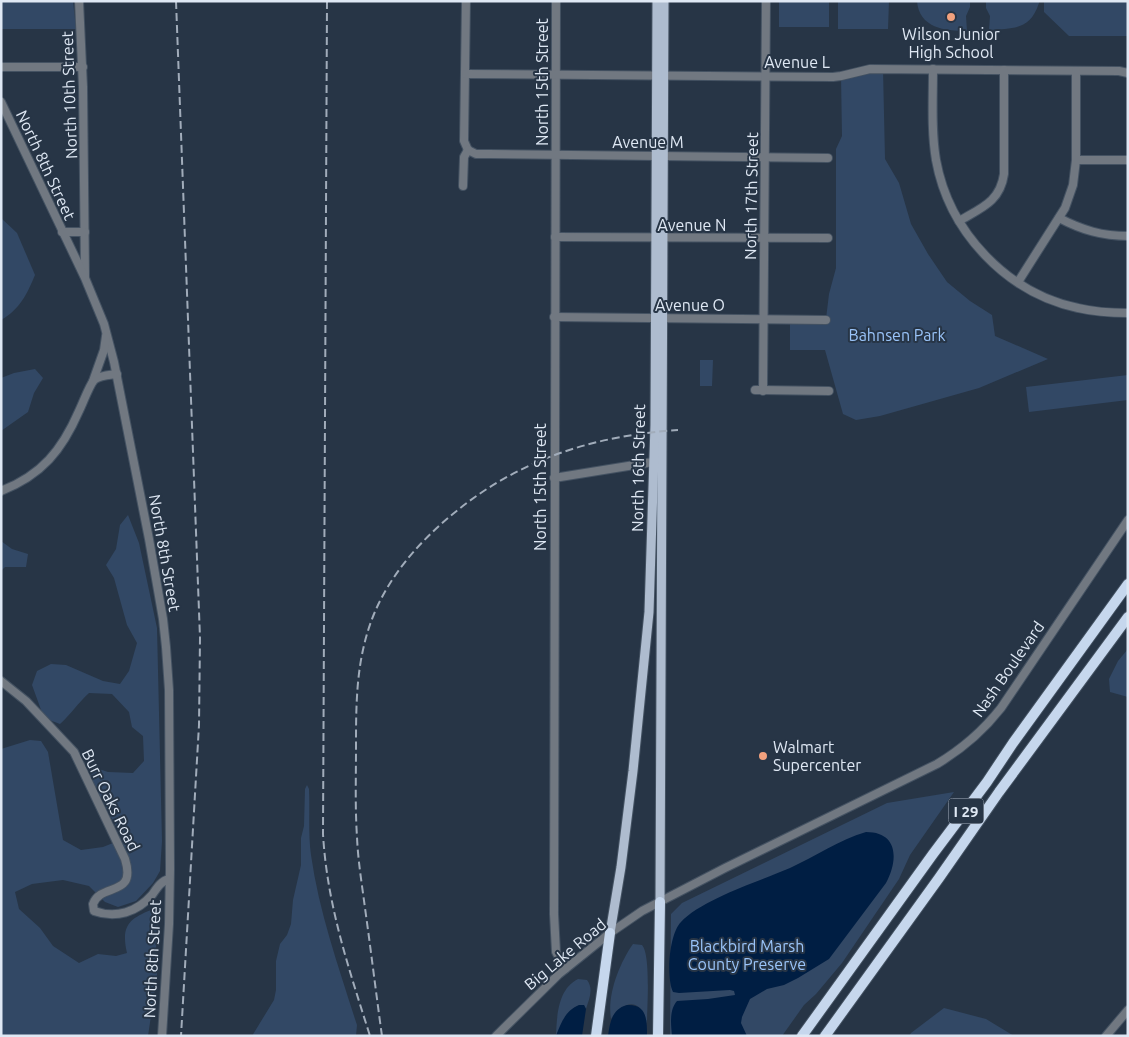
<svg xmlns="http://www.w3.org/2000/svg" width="1129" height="1037" font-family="Ubuntu,sans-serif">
  <rect width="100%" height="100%" fill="#273546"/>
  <g fill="#324865">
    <path d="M1,1H73L76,29H1Z"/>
    <rect x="779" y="1" width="50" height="26"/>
    <path d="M838,1H889L888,29H838Z"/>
    <path d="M917,1H970V7L966,16L967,31C945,31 919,28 917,1Z"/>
    <path d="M986,1H1039V3C1030,30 1015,28 989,30L990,16L986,8Z"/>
    <path d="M1044,1H1128V36H1069L1044,12Z"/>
    <path d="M883,69L885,159L899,183L911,224L928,254L947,282L970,301L992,315L995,336L1048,359L979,388L880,416L856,420L843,414L825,350H790V320L826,319L829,294L836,268V149L842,136L841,76Z"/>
    <path d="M1,218L17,233L35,275C27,294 20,309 1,320Z"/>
    <path d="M700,360H713L712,386H700Z"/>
    <path d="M35,369L43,378L34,393L28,412L1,431V378L14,373Z"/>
    <path d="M1128,375V400L1029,412L1026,387Z"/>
    <path d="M128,515L139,543L157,628L162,841L160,871L153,883L136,901L118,907L105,902L89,886L63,880L32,884L15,892L19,909L40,928L53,946L79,963L98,954L116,956L127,953C121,927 128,919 151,910L159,916L156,948L157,975L148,1036H1V749L30,740L41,741L48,752L63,840L81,850L103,847L123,839L93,784L90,766L108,772L133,773L144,761L143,736L132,727L129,712L112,694L89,693C78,703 71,714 60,724L44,718L32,685L37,671L51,664L66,665L103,681L120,684L129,671L137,643L127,625L114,578L106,565L116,549L120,525Z"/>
    <path d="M1,541L12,549L28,554L26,567H5L1,571Z"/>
    <path d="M1128,649V697L1110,692L1109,679L1118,661Z"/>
    <path d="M307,785L309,789C310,811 308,834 311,855C319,912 338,965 355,1019L357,1025L356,1036H252L274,1000L276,990V961L280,944L287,935L291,924L293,900L301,865V838L304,826L305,789Z"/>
    <path d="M954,792L910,855L899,879L842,963L816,994L804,1005L782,1036H670L671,914L682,903L887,803Z"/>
    <path d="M633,944L642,945C651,955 647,1009 647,1024C642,998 624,999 611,1019C607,995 619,964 633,944Z"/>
    <path d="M578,979L587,980C594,989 589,999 586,1009L584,1005C569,1004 563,1024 556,1035C557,1015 558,989 578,979Z"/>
    <path d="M944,1008L986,1019L1014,1036H909L911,1033Z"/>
  </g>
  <g fill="#001e43">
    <path d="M866,832C899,832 898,861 886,883L829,959L798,978L784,985L767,989L750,999L742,1017L741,1023L747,1036H672C671,1025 669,1010 677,1001L708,999L735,995L734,991L730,990L679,993L673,992C666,977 669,934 681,922C702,899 760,881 790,868C816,856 839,840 866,832Z"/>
    <path d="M579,1005H584L586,1009L582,1036H556C561,1023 565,1011 579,1005Z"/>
    <path d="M627,1005C647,1004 647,1020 647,1036H608C610,1022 612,1009 627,1005Z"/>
  </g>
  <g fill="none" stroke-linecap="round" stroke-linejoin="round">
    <defs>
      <g id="minor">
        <path d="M79,1L83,87L85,276"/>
        <path d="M466,1L464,141L468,150"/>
        <path d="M556,1L554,914L556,952L565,969"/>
        <path d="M1,67H83"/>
        <path d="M933,69C933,99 931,130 936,160C949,232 1007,293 1078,308C1095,312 1111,313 1128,313"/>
        <path d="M466,74L833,77L841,76L870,69L1119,71L1128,73"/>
        <path d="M1,102L85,278L104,324L114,362L149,539L163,619L166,647L169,690L170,869L169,924L162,1036"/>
        <path d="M468,150L476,154H489L828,158"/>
        <path d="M1076,160H1128"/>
        <path d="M463,186L464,157L468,150"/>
        <path d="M1059,218C1082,230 1102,236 1128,236"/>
        <path d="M959,221C981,208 1000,202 1004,174V70"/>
        <path d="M62,232H85"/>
        <path d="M555,237L828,238"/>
        <path d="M1018,282L1065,208L1073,185L1076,160V71"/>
        <path d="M554,317L826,320"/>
        <path d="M93,381L104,350L106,336"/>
        <path d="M755,390L829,391"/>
        <path d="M763,391L766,1"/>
        <path d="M554,478L653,462"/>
        <path d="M1,491C42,475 62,450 79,411C83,403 89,386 94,380C100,375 110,375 117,374"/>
        <path d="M1,681L26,701L74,752L125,859C137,898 101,882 93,904L94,911C116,919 137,912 152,895C157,888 161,881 169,879"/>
        <path d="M496,1036L559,974L610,933L642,911L725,868L937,764C962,749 983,731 1001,708L1128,520"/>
        <path d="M1106,1036L1128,1010"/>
      </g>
      <g id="major">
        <path d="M660,902L664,1"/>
        <path d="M610,933L621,867L633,771L649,612L655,425L657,1"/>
      </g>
      <g id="highway">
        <path d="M596,1036L610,933"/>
        <path d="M658,1036L660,902"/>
        <path d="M802,1036L933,854L987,782L1013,743L1128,584"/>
        <path d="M825,1036L939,878L999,792L1128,617"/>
      </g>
    </defs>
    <use href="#minor" stroke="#445262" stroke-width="10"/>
    <use href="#major" stroke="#445262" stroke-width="11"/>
    <use href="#highway" stroke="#445262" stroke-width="12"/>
    <use href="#minor" stroke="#717881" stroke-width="8"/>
    <use href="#major" stroke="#aebccf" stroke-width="9"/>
    <use href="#highway" stroke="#c6d7ed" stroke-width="10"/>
    <g stroke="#a1acba" stroke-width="2" stroke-dasharray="8 4" stroke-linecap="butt">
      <path d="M176,1L200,638L199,725L181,1036"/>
      <path d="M327,1L323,834C327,905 349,969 370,1036"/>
      <path d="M382,1036C376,993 371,951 365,908C362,885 358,861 357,837C355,807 356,778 356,748C356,702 356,658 374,614C394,566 433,527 475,497C536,454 604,435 678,430"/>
    </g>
  </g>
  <g fill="#f2a17e" stroke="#273546" stroke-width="2">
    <circle cx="951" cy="17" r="5"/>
    <circle cx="763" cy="756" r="5"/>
  </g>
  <g text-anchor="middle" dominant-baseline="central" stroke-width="4" stroke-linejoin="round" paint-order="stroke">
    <rect fill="#273546" stroke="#a8b2c0" stroke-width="1" x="948.5" y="798.5" width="35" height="25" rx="4"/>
    <g font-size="15" font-weight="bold" fill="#dfe8f4">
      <text x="966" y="811">I 29</text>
    </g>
    <g font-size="16" fill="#dfe8f4" stroke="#273546">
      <text x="951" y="34">Wilson Junior<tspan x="951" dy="18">High School</tspan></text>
      <text x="773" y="747" text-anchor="start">Walmart<tspan x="773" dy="18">Supercenter</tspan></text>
    </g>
    <g font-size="16" fill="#dfe8f4" stroke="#273546">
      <text x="797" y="62">Avenue L</text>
      <text transform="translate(542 82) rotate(-90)">North 15th Street</text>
      <text transform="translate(69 95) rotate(-92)">North 10th Street</text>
      <text x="648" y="142">Avenue M</text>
      <text transform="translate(46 165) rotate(65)">North 8th Street</text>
      <text transform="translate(751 196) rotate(-89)">North 17th Street</text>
      <text x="692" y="225">Avenue N</text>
      <text x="690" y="305">Avenue O</text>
      <text transform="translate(638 468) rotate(-89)">North 16th Street</text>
      <text transform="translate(540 487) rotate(-90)">North 15th Street</text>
      <text transform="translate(165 553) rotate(80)">North 8th Street</text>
      <text transform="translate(1008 669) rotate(-55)">Nash Boulevard</text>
      <text transform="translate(111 800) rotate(64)">Burr Oaks Road</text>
      <text transform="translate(565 954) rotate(-40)">Big Lake Road</text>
      <text transform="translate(152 959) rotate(-87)">North 8th Street</text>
    </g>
    <g font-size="16" fill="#9ac4f9" stroke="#273546">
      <text x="897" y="335">Bahnsen Park</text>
      <text x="747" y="946">Blackbird Marsh<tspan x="747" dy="18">County Preserve</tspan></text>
    </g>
  </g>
  <rect width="1129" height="1037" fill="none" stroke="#dfe8f4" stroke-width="5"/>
</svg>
